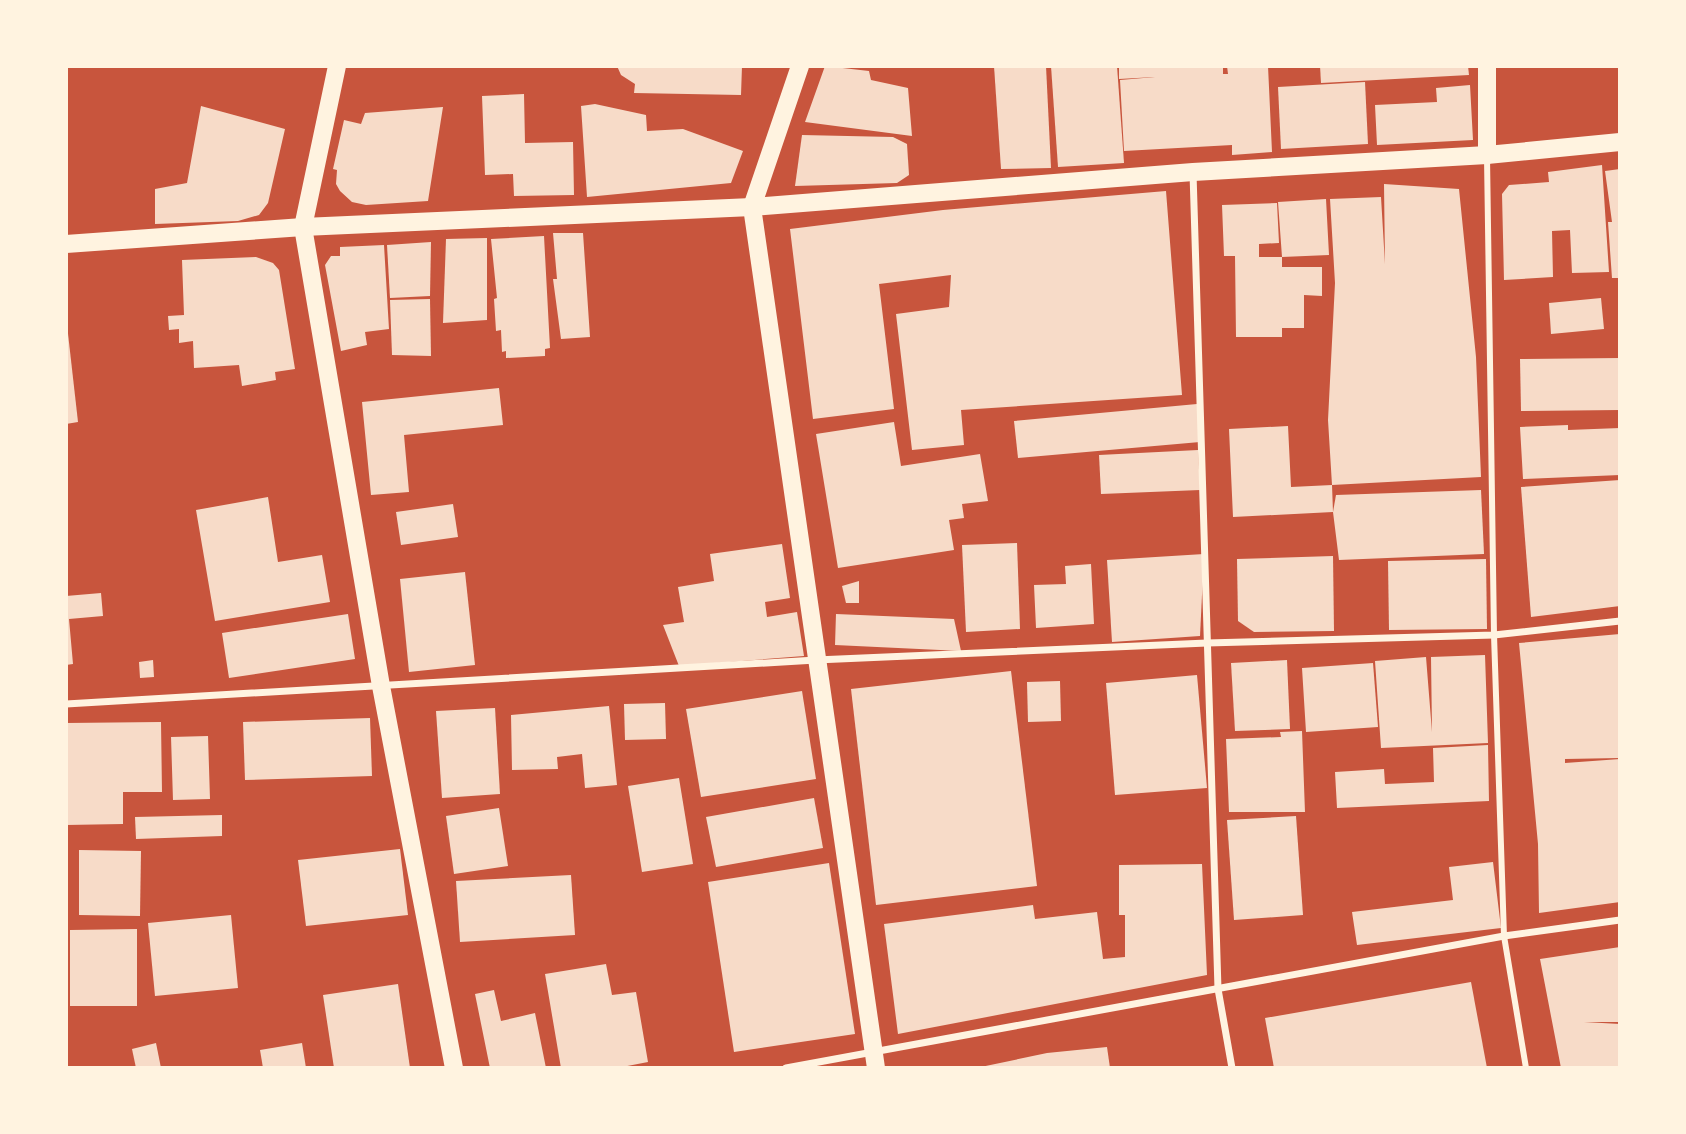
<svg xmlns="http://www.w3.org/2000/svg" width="1686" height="1134" font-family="Figtree,sans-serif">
  <rect width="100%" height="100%" fill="#c8553d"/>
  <g fill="#f7dbc8">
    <path d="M617,66H742L741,95L634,93L635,84L621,75Z"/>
    <path d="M825,66L869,71L871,80L908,88L912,136L805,122Z"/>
    <path d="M994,66H1046L1051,168L1001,169Z"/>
    <path d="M1051,66H1117L1124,163L1058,167Z"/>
    <path d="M1119,66H1223V74H1228L1227,66H1268L1272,152L1232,155V145L1124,151L1120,80L1155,77L1119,79Z"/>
    <path d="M1320,66H1468L1469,75L1321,83Z"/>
    <path d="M1365,82L1368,144L1281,149L1278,87Z"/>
    <path d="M1470,85L1473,140L1377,145L1375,105L1437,102L1436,88Z"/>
    <path d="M524,94L525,143L573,142L574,195L514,196L513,174L485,175L482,96Z"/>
    <path d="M595,104L646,115L647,131L683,129L743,151L731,183L587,197L581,106Z"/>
    <path d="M201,106L285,129L268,203L259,215L238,221L155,224V189L187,183Z"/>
    <path d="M443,107L428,201L366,205L352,202L340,191L336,184L337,170L333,169L344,120L361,124L365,113Z"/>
    <path d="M802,135L893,137L907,144L909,175L897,183L795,186Z"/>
    <path d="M1602,165L1609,272L1572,273L1570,230L1552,231L1553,277L1504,280L1502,194L1509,185L1549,182L1548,172Z"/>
    <path d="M1620,169V278H1612L1608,222H1612L1605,171Z"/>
    <path d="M1384,184L1459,189L1476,357L1481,477L1332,485L1328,420L1335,283L1330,199L1381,197L1385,264Z"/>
    <path d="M1166,191L1182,395L961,410L964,445L912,450L896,314L949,307L951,275L879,284L894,409L813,419L790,229L943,210Z"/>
    <path d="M1326,199L1329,255L1282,257V267H1322V296L1304,295V328H1282V337H1236L1235,256H1224L1222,205L1277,203L1279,243L1259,244V257H1282L1278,202Z"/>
    <path d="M553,233H583L590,337L561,339L553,279H557Z"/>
    <path d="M544,236L550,348L545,349V356L506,358V351L502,352L501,330L496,331L494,299L497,298L491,239Z"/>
    <path d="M487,238V320L443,323L446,239Z"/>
    <path d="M431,242L430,296L390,298L387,245Z"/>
    <path d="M384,245L389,329L365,332L367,345L341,351L325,265L331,256H340V247Z"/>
    <path d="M256,257L273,263L279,270L295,369L275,372L276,380L242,386L239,365L194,368L193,341L179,343V329L169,330L168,316L184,315L182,260Z"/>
    <path d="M1601,298L1604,329L1551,334L1549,303Z"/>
    <path d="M430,299L431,356L392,355L390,300Z"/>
    <path d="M66,316L78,422L66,424Z"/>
    <path d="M1620,358V410L1521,411L1520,359Z"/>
    <path d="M499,388L503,425L404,435L409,492L371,495L362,402Z"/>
    <path d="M1197,404L1200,442L1018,458L1014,421Z"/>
    <path d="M894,422L901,466L980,454L988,501L962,504L964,518L949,520L954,550L838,568L816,434Z"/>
    <path d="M1568,425V430L1620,428V475L1523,479L1520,427Z"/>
    <path d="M1288,426L1291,487L1332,485L1333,512L1233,517L1229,429Z"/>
    <path d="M1198,450L1200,490L1101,494L1099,455Z"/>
    <path d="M1620,480V606L1531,617L1521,487Z"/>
    <path d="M1481,490L1484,554L1339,560L1333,512L1336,495Z"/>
    <path d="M268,497L278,562L322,555L330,602L215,621L196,510Z"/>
    <path d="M453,504L458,537L401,545L396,512Z"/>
    <path d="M1017,543L1020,629L966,632L962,545Z"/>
    <path d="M782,544L790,598L765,602L767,617L797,612L804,656L679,666L663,625L684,622L678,587L714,581L710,554Z"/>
    <path d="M1204,554L1200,636L1112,642L1107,560Z"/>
    <path d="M1333,556L1334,631L1254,632L1238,621L1237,559Z"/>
    <path d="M1486,559L1487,629L1389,630L1388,561Z"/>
    <path d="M1091,564L1094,624L1036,628L1034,585L1066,584L1065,566Z"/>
    <path d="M465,572L475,665L409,672L400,579Z"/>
    <path d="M859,581V603H846L842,586Z"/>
    <path d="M101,593L103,616L69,619L73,664L66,665V596Z"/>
    <path d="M348,614L355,659L229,678L222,633Z"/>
    <path d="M836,614L954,619L961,651L835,645Z"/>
    <path d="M1620,634V758L1565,759V763L1620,759V902L1539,913L1538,844L1519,643Z"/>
    <path d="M1485,655L1488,743L1381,748L1375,661L1426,657L1432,732L1431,657Z"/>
    <path d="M153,660L154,677L140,678L139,662Z"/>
    <path d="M1287,660L1290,729L1235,731L1231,663Z"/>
    <path d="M1373,663L1378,727L1306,732L1302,668Z"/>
    <path d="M1011,671L1037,886L876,905L851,689Z"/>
    <path d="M1197,675L1207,788L1115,795L1106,683Z"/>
    <path d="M1060,681L1061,721L1028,722L1027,682Z"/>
    <path d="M802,691L816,779L701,797L686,709Z"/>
    <path d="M665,703L666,739L625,740L624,704Z"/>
    <path d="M609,706L617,785L585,788L582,754L557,757L558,769L512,770L511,715Z"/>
    <path d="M495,708L500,794L442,798L436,711Z"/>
    <path d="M370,718L372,776L245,780L243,722Z"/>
    <path d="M161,722L162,792H123V824L66,825V723Z"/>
    <path d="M1302,731L1305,812H1229L1226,739L1281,737L1280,732Z"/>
    <path d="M208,736L210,799L173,800L171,737Z"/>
    <path d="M1488,745L1489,801L1337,808L1335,772L1384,769L1385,784L1434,782L1433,748Z"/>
    <path d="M679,778L693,864L642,872L628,786Z"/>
    <path d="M814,798L823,848L716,867L706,817Z"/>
    <path d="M499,808L508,866L454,874L446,816Z"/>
    <path d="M222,815V836L136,839L135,817Z"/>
    <path d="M1296,816L1303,915L1234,920L1227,820Z"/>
    <path d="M400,849L408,915L306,926L298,860Z"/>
    <path d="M79,850L141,851L140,916L79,915Z"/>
    <path d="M1493,862L1501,928L1357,945L1352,912L1453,900L1449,867Z"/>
    <path d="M829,863L855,1034L734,1052L708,882Z"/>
    <path d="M1202,864L1207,975L898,1034L884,924L1033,905L1035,919L1097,912L1103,959L1125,957V915H1119V865Z"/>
    <path d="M571,875L575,935L460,942L456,881Z"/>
    <path d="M231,915L238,988L155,996L148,923Z"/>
    <path d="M137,929V1006H70V930Z"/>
    <path d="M1620,947V1022H1584L1620,1024V1068H1561L1540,959Z"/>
    <path d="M606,964L612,995L636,992L648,1062L617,1068H561L545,974Z"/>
    <path d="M1471,982L1487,1068H1274L1265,1018Z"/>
    <path d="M398,984L410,1068H334L323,995Z"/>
    <path d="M494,990L501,1021L535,1013L546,1068H490L475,994Z"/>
    <path d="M156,1043L161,1068H136L132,1049Z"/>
    <path d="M302,1043L306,1068H263L260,1050Z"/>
    <path d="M1107,1047L1110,1068H976L1047,1053Z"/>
  </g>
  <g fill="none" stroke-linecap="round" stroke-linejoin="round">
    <path stroke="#fff3e0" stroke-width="6" d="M1487,157L1494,635L1504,936L1526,1068"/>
    <g stroke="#fff3e0" stroke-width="7">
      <path d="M1193,173L1218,989L1232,1068"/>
      <path d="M66,704L816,660L1207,643L1494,635L1620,621"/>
      <path d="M786,1068L1504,936L1620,920"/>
    </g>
    <g stroke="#fff3e0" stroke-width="18">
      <path d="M337,66L303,227L381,686L454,1068"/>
      <path d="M800,66L752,207L876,1068"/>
      <path d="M1487,66V155"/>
      <path d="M66,244L303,227L752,207L1193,172L1487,155L1620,142"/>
    </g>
  </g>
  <rect width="1686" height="1134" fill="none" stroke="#fff3e0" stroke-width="136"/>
</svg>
